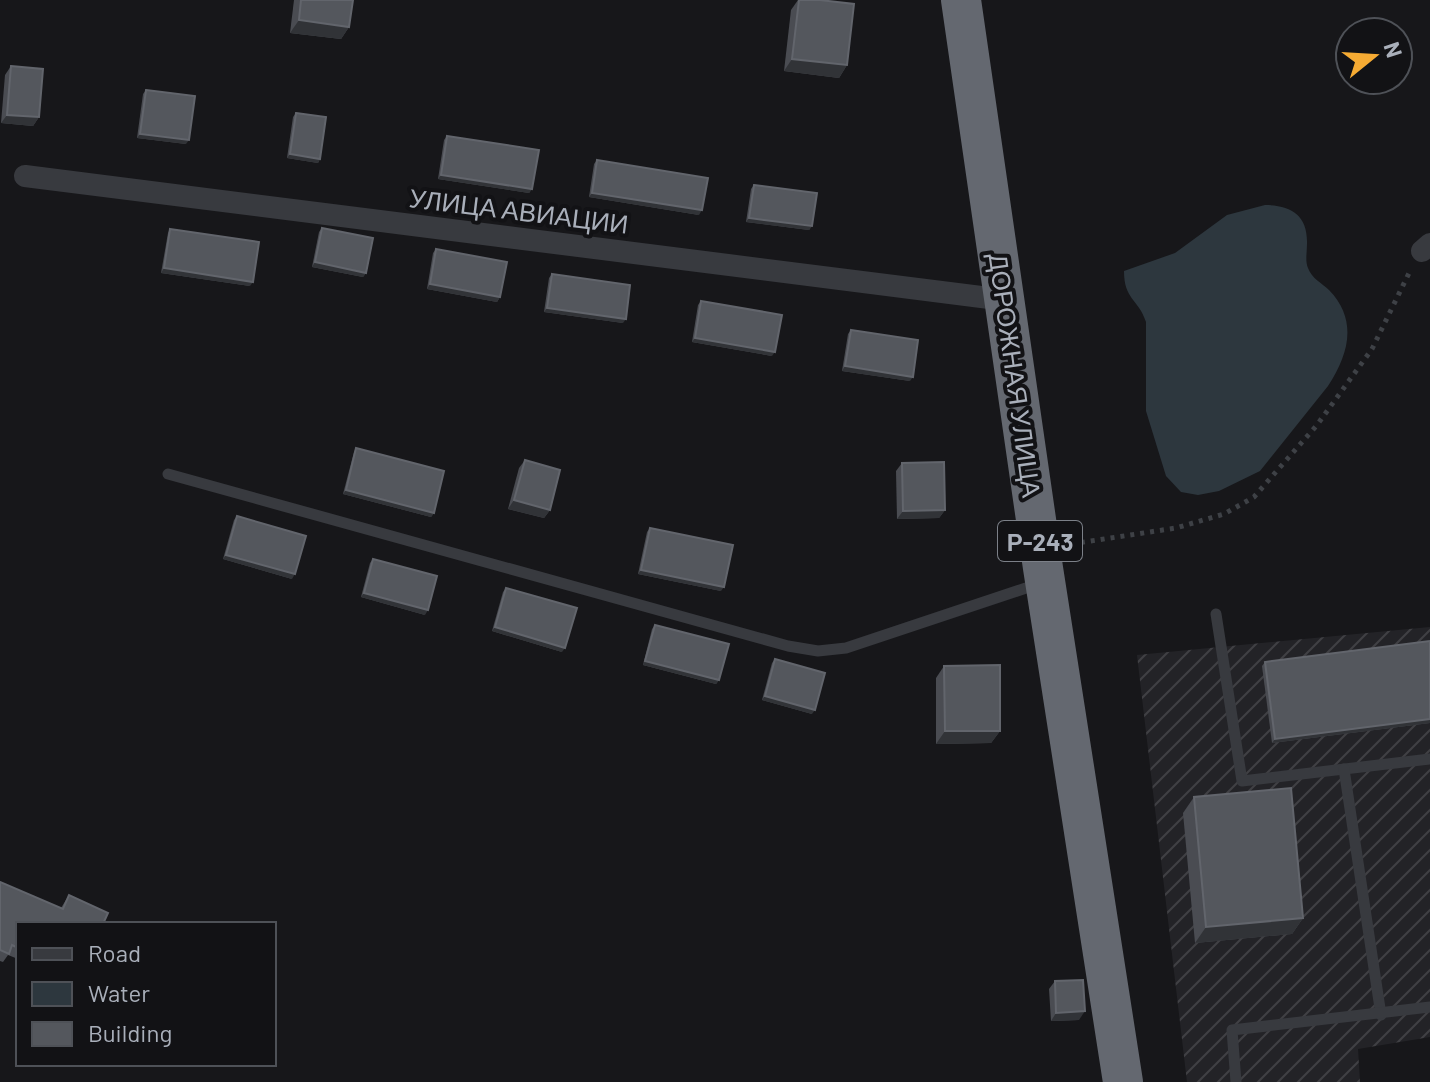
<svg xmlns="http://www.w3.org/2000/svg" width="1430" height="1082" font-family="Barlow,sans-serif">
  <defs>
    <pattern id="industrial-furrows" width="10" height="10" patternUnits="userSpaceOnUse" patternTransform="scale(2)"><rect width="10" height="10" fill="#232327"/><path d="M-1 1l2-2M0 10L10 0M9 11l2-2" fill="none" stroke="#404044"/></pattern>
  </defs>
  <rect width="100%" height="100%" fill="#17171a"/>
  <path fill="url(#industrial-furrows)" d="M1430,627V1037L1358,1049L1360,1082H1187L1137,655Z"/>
  <path fill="#2d373e" d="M1265,205C1291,205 1308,215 1307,244C1307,252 1305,261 1308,268C1312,279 1322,283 1329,290C1358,320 1349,354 1328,386L1260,471L1219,491L1198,495L1181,492L1166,476L1146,411V322C1138,298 1124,300 1124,271L1175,253L1227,215Z"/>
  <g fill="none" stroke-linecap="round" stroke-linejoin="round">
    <path stroke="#3e4146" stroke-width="5" stroke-dasharray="4 6" stroke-linecap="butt" d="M1071,544L1176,528L1224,514L1254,497L1317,425L1372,349L1411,269"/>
    <g stroke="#383a3f" stroke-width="11">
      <path d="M168,474L788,646L818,651L846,648L1038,584"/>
      <path d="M1216,614L1242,781L1430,759"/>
      <path d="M1344,769L1381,1015"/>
      <path d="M1236,1082L1232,1030L1430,1007"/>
    </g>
    <g stroke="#383a3f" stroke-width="22">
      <path d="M25,176L1005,300"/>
      <path d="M1422,251L1430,244"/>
    </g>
    <path stroke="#646870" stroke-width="40" d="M961,0L1043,568L1123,1082"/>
  </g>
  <g fill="#4a4c52">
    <path d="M294,0H353L349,27L341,39L290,33Z"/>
    <path d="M798,0H799L847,65L839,78L784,71L791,10Z"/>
    <path d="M11,66L39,117L33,126L1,123L5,75Z"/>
    <path d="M146,90L186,144L137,138L143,94Z"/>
    <path d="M296,113L320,159L318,163L287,158L293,117Z"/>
    <path d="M447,136L532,189L529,193L438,179L444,140Z"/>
    <path d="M597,160L699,215L589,197L594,164Z"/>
    <path d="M754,185L812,226L809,230L746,222L751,189Z"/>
    <path d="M322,228L366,273L363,277L312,267L319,232Z"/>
    <path d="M170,229L250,286L161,273L168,233Z"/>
    <path d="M436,249L500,297L497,302L427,289L433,253Z"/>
    <path d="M552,274L623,323L544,312L549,278Z"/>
    <path d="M701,301L772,356L692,342L698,305Z"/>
    <path d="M851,330L910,381L842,371L848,334Z"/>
    <path d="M356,448L434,513L431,517L343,494L354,452Z"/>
    <path d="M525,460L550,510L544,518L508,509L519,468Z"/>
    <path d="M902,463L945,510L939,518L897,519L896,471Z"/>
    <path d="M237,516L292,579L223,559L234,520Z"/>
    <path d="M650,528L721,591L638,574L647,532Z"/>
    <path d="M373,559L425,615L361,597L370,563Z"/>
    <path d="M506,588L562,652L492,631L503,592Z"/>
    <path d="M655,625L719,680L716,684L643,665L652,629Z"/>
    <path d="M1430,641V723L1272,743L1262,666L1265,662Z"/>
    <path d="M775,659L812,714L762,700L772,663Z"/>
    <path d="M944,666L1000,731L991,743L936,744V678Z"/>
    <path d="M1194,797L1303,918L1292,934L1195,943L1183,813Z"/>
    <path d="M0,882L61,908L69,895L108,913L18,924V959L8,955L3,962L0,961Z"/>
    <path d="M1055,981L1079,1020L1051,1021L1049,989Z"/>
  </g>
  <g fill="#313337">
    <path d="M299,20L349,27L341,39L290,33Z"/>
    <path d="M792,59L847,65L839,78L784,71Z"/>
    <path d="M7,115L39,117L33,126L1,123Z"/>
    <path d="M140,134L189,140L186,144L137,138Z"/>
    <path d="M290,154L320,159L318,163L287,158Z"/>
    <path d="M441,175L532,189L529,193L438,179Z"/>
    <path d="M592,193L702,210L699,215L589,197Z"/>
    <path d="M749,218L812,226L809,230L746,222Z"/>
    <path d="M315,262L366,273L363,277L312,267Z"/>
    <path d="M164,268L253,282L250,286L161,273Z"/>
    <path d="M430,284L500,297L497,302L427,289Z"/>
    <path d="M547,308L626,319L623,323L544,312Z"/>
    <path d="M695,338L775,352L772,356L692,342Z"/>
    <path d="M845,366L913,377L910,381L842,371Z"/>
    <path d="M346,490L434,513L431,517L343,494Z"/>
    <path d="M514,500L550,510L544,518L508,509Z"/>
    <path d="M945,510L939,518L897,519L903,511Z"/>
    <path d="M226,555L295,574L292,579L223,559Z"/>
    <path d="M641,570L724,587L721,591L638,574Z"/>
    <path d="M364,593L428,610L425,615L361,597Z"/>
    <path d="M495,627L565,648L562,652L492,631Z"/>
    <path d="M645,661L719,680L716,684L643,665Z"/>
    <path d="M765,696L815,710L812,714L762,700Z"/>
    <path d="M1430,719V723L1272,743L1275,739Z"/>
    <path d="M945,731H1000L991,743L936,744Z"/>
    <path d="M1303,918L1292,934L1195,943L1206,927Z"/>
    <path d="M1085,1011L1079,1020L1051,1021L1056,1013Z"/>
  </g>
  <g fill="#54575d" stroke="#62656c" stroke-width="2">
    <path d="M301,0H353L349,27L299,20Z"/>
    <path d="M799,0H820L854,4L847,65L792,59Z"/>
    <path d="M11,66L43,69L39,117L7,115Z"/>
    <path d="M146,90L195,96L189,140L140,134Z"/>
    <path d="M296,113L326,117L320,159L290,154Z"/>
    <path d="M447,136L539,150L532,189L441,175Z"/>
    <path d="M597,160L708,178L702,210L592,193Z"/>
    <path d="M754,185L817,193L812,226L749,218Z"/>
    <path d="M322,228L373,238L366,273L315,262Z"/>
    <path d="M170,229L259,242L253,282L164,268Z"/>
    <path d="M436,249L507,262L500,297L430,284Z"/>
    <path d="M552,274L630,285L626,319L547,308Z"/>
    <path d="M701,301L782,315L775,352L695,338Z"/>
    <path d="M851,330L918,340L913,377L845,366Z"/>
    <path d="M356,448L444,471L434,513L346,490Z"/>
    <path d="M525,460L560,470L550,510L514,500Z"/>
    <path d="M944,462L945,510L903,511L902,463Z"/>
    <path d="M237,516L306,536L295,574L226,555Z"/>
    <path d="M650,528L733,545L724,587L641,570Z"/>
    <path d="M373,559L437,576L428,610L364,593Z"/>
    <path d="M506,588L577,608L565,648L495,627Z"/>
    <path d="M655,625L729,644L719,680L645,661Z"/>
    <path d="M1430,641V719L1275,739L1265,662Z"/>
    <path d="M775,659L825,673L815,710L765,696Z"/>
    <path d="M1000,665V731H945L944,666Z"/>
    <path d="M1291,788L1303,918L1206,927L1194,797Z"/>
    <path d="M0,882L63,909L69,895L108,913L103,924H18V948L12,945L9,954L0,950Z"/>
    <path d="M1083,980L1085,1011L1056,1013L1055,981Z"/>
  </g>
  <g text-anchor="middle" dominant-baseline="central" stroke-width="8" stroke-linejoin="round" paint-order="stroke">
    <rect fill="#121215" stroke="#7c8088" stroke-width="2" x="998" y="521" width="84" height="40" rx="6"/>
    <g font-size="24" font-weight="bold" fill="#a9afba">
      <text x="1040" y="541">Р-243</text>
    </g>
    <g font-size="26" fill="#a9afba" stroke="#121215">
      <text transform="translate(519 210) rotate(7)">УЛИЦА АВИАЦИИ</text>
      <text transform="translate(1016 375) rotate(82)">ДОРОЖНАЯ УЛИЦА</text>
    </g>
  </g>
  <rect x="16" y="922" width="260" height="144" fill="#121215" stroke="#4e5157" stroke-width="2"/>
  <rect x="32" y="948" width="40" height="12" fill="#383a3f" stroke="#4e5157" stroke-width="2"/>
  <text x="88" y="962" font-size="24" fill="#a9afba">Road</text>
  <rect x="32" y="982" width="40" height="24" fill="#2d373e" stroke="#4e5157" stroke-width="2"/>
  <text x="88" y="1002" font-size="24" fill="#a9afba">Water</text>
  <rect x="32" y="1022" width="40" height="24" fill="#54575d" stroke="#4e5157" stroke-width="2"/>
  <text x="88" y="1042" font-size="24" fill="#a9afba">Building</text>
  <g transform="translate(1374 56) rotate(72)"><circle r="38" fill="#121215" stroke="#4e5157" stroke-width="2"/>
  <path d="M0-6L14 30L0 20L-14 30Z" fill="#f6ab33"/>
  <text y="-12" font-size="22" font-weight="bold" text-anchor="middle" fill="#a9afba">N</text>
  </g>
</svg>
